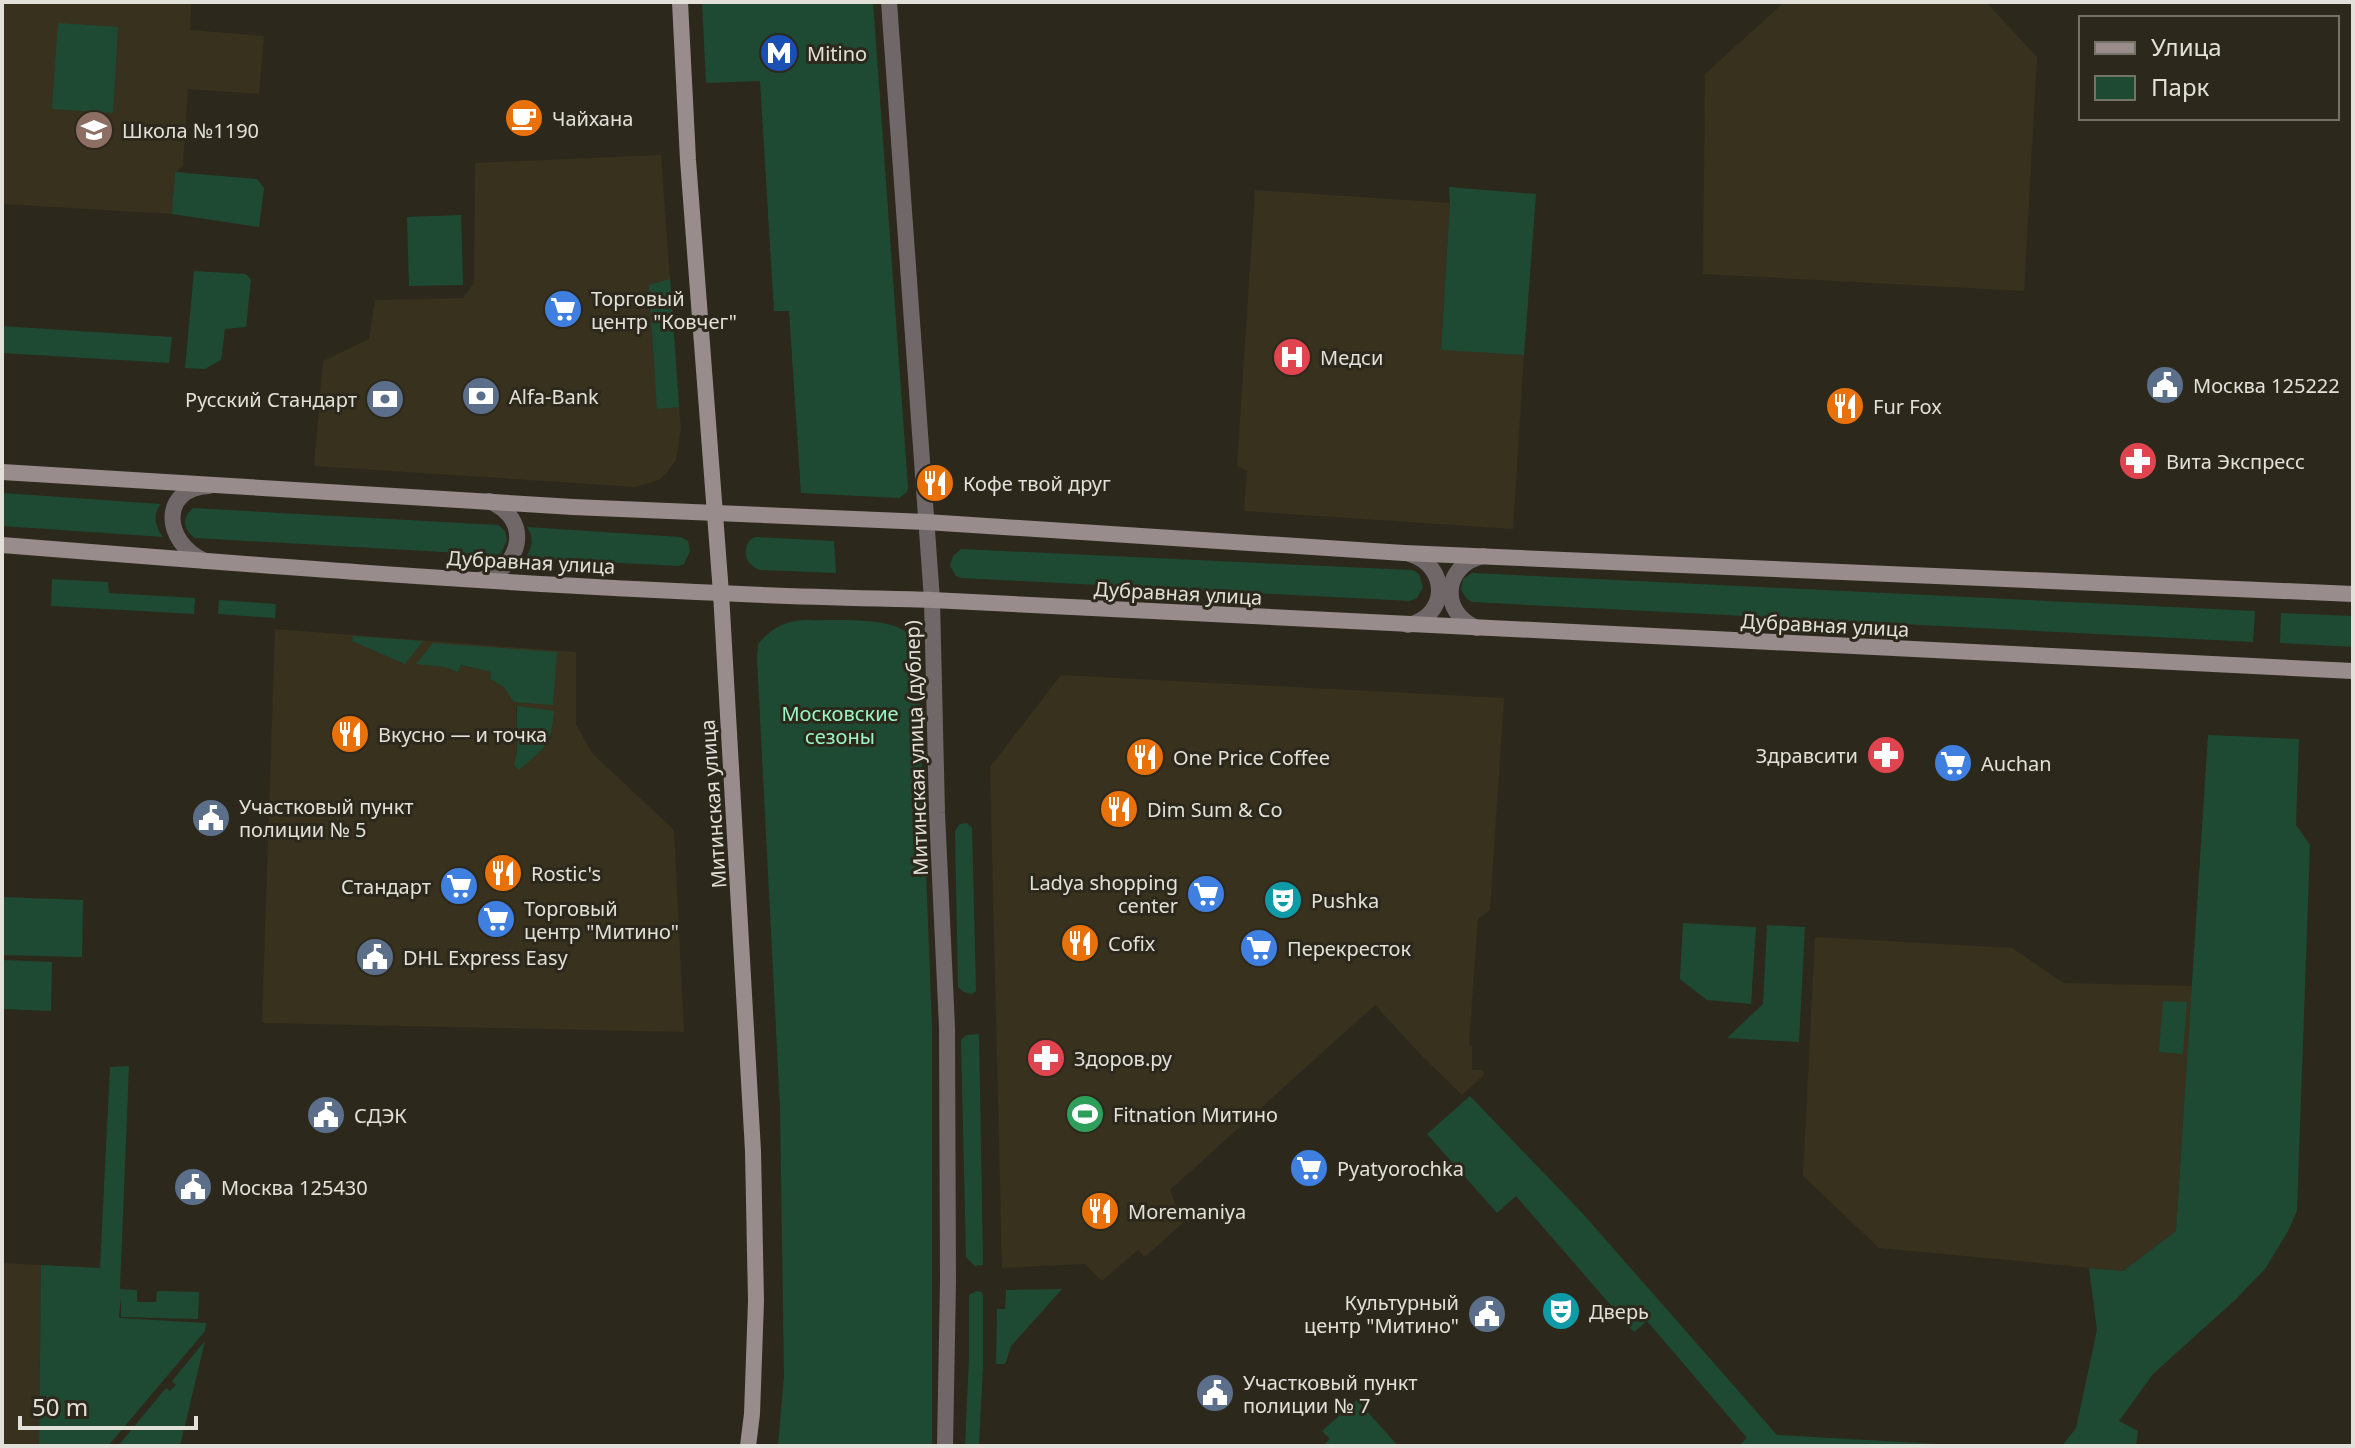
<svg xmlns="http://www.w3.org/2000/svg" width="2355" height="1448" font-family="'Noto Sans',sans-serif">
  <rect width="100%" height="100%" fill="#2c281c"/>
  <g fill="#37311e" fill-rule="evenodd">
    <path d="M2,2H191L190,30L264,36L259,94L188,89L183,166L175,173L172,214L2,204Z"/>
    <path d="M1784,2H1986L2037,57L2024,291L1703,274L1705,74Z"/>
    <path d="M661,155L681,430L676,460L668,471L659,480L635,487L314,466L323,361L369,339L375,300L463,298L474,283L475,163Z"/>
    <path d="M1255,190L1450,203L1441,349L1524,355L1513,529L1244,511L1247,471L1237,466Z"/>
    <path d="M275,629L576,652V724L592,753L674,830L684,1032L262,1023ZM557,652L512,698L504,687L490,679L492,672L460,665L458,672L445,667L431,665ZM516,707L552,736L546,745L519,770L516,764L517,732Z"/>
    <path d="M1061,675L1504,698L1490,910L1478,919L1469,1045L1472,1046V1070H1483L1484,1075L1462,1095L1422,1056L1375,1005L1170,1190L1183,1223L1145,1257L1138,1250L1102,1281L1085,1264L1002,1268L990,767Z"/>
    <path d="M1815,937L2012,948L2064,983L2192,986L2176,1231L2123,1271L1879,1248L1803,1176Z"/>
    <path d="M2,1263L41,1265L39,1446H2Z"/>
  </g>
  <g fill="#1e4a34">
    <path d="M702,2H873L908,487L907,492L899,498L801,493L789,311H774L760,81L706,83Z"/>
    <path d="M58,23L118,27L113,113L52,109Z"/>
    <path d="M175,172L257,179L264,188L259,227L172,214Z"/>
    <path d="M1449,187L1536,194L1524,355L1441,350L1450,203Z"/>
    <path d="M461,215L463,285L409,286L407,217Z"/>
    <path d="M194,271L246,274L251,280L246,327L225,329L221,360L205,369L185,368Z"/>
    <path d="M670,279L679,407L657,409L649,285Z"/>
    <path d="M2,326L172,337L169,363L2,353Z"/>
    <path d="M2,493L161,504C152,514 155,527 163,537L2,526Z"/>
    <path d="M193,508L498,525L505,531L507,540L501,553L496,555L195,538C183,529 181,519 193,508Z"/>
    <path d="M527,527L681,537L688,541L690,551L684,564L679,566L525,558C533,548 534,538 527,527Z"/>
    <path d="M756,537L834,541L836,573L760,570C746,565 741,551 751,539Z"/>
    <path d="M961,549L1412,570L1419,574L1423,587L1417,598L1410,601L961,578L956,576L950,566L953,556Z"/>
    <path d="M1472,573L2255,611L2253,642L1472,602L1467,599L1461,590L1463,579Z"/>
    <path d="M52,579L108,582L109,593L195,598L194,614L51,606Z"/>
    <path d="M219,600L276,604L275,618L218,614Z"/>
    <path d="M2281,613L2353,616V647L2280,643Z"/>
    <path d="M805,620C831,621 896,615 911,637C916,644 917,654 918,662L932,1027V1446H778L784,1376L780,1108L757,658L758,644C772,628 784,621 805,620Z"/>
    <path d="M353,636L423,641L405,664L352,641Z"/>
    <path d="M433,643L557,652L553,705L514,702L504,687L490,679L491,672L461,665L458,672L445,667L416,664Z"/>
    <path d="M517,706L554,711C551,747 545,747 519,770L514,765L517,752Z"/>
    <path d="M2208,735L2299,739L2296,825L2310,845L2297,1211L2287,1233L2265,1269L2235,1300L2153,1374L2119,1421L2138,1431L2136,1446H2062L2076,1428L2097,1330L2089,1268L2123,1271L2176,1231Z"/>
    <path d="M967,823L972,828L976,991L972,994L964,992L958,987L955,831L960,824Z"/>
    <path d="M2,897L83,900L82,957L2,955Z"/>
    <path d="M1683,923L1756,927L1751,1004L1707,1000L1680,979Z"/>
    <path d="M1767,925L1805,927L1799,1042L1727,1038L1763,1004Z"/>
    <path d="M2,960L52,962L51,1011L2,1009Z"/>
    <path d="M2163,1001L2187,1002L2183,1054L2159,1052Z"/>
    <path d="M979,1034L983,1265L975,1266L966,1257L961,1040L966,1035Z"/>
    <path d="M129,1066L120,1289L137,1290V1302H156L157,1291L199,1292L198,1319L121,1317V1295L119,1318L206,1323L205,1331L108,1446H39L41,1265L100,1268L110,1067Z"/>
    <path d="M1470,1096L1584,1215L1777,1435L1974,1446H1738L1747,1438L1647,1321L1634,1332L1516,1196L1497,1213L1427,1134Z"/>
    <path d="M1062,1289L1011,1346L1005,1364H996L997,1309H1005L1006,1290Z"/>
    <path d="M976,1291L982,1292L983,1297V1366L979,1444L965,1446L969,1357V1295Z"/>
    <path d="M205,1341L180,1446H118L166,1388L170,1391L176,1385L172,1381Z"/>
    <path d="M1357,1400L1398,1446H1323L1330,1439L1322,1431Z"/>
  </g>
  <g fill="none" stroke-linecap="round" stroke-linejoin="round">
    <g stroke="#706868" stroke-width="16">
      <path d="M889,2L932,600L937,813L947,1027L948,1281L945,1446"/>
      <path d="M205,561C162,542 160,488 209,486"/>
      <path d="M480,580C522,568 533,519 489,501"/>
      <path d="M1408,625C1449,616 1449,566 1410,554"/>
      <path d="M1477,628C1439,613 1443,565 1483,556"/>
    </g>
    <g stroke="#998c8c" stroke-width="16">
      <path d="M680,2L688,160L721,593L753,1151L756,1301L752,1414L748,1446"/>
      <path d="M2,472L573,507L926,522L1404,553L2353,594"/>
      <path d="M2,545C241,564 481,583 721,593C791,597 862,598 932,600L2353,671"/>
    </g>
  </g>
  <defs>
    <symbol id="metro-disc" viewBox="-11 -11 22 22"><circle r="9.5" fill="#1a4fb4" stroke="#2c281c"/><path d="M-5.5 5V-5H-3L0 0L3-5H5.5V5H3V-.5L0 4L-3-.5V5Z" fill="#fff"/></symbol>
    <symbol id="cafe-disc" viewBox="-11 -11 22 22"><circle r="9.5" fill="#e8710a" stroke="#2c281c"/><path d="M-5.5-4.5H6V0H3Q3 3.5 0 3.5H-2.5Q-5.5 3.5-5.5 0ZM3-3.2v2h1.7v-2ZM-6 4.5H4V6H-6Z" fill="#fff"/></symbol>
    <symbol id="school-disc" viewBox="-11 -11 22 22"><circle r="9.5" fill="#8d6e63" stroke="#2c281c"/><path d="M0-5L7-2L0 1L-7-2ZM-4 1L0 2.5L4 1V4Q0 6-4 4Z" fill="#fff"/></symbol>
    <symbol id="supermarket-disc" viewBox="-11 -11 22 22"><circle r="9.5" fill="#3f7fe0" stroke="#2c281c"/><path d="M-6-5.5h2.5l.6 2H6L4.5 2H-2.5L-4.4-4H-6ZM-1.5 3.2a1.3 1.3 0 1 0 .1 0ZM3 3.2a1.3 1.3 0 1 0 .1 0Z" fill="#fff"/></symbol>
    <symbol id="hospital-disc" viewBox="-11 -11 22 22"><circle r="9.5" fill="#e0444e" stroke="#2c281c"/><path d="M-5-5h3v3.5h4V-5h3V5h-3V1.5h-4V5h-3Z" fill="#fff"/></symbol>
    <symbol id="civic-disc" viewBox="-11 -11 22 22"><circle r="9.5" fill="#5c6f8a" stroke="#2c281c"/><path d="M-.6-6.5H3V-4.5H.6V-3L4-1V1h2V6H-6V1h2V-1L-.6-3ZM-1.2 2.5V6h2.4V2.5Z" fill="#fff"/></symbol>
    <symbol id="bank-disc" viewBox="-11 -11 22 22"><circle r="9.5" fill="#5c6f8a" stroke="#2c281c"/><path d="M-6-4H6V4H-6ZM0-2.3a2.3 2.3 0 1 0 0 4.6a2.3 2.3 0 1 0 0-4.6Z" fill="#fff"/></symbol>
    <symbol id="restaurant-disc" viewBox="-11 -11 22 22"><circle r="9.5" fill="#e8710a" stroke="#2c281c"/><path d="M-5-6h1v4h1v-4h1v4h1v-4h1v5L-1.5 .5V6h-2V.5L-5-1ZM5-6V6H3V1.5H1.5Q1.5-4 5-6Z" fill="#fff"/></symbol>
    <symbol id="pharmacy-disc" viewBox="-11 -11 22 22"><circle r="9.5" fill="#e0444e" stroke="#2c281c"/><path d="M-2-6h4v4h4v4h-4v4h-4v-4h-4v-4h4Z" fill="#fff"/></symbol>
    <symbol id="theatre-disc" viewBox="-11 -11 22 22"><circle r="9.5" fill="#0f9aa8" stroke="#2c281c"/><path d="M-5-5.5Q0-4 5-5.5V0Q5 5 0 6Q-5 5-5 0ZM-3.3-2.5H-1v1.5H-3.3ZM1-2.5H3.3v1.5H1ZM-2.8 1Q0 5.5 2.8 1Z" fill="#fff"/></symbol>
    <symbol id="stadium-disc" viewBox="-11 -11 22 22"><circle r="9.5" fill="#2e9e5b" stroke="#2c281c"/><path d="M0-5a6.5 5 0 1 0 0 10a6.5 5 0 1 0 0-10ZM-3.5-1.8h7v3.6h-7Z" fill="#fff"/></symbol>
  </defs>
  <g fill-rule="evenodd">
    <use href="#metro-disc" x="757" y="31" width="44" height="44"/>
    <use href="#cafe-disc" x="502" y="96" width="44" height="44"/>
    <use href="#school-disc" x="72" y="108" width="44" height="44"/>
    <use href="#supermarket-disc" x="541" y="287" width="44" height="44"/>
    <use href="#hospital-disc" x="1270" y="335" width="44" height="44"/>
    <use href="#civic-disc" x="2143" y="363" width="44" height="44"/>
    <use href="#bank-disc" x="459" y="374" width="44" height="44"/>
    <use href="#bank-disc" x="363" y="377" width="44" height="44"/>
    <use href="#restaurant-disc" x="1823" y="384" width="44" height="44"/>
    <use href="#pharmacy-disc" x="2116" y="439" width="44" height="44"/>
    <use href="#restaurant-disc" x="913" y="461" width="44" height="44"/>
    <use href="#restaurant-disc" x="328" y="712" width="44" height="44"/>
    <use href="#pharmacy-disc" x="1864" y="733" width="44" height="44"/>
    <use href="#restaurant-disc" x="1123" y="735" width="44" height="44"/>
    <use href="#supermarket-disc" x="1931" y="741" width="44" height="44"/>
    <use href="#restaurant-disc" x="1097" y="787" width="44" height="44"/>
    <use href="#civic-disc" x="189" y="796" width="44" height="44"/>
    <use href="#restaurant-disc" x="481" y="851" width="44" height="44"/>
    <use href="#supermarket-disc" x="437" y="864" width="44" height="44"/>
    <use href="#supermarket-disc" x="1184" y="872" width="44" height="44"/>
    <use href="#theatre-disc" x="1261" y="878" width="44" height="44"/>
    <use href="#supermarket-disc" x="474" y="897" width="44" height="44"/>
    <use href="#restaurant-disc" x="1058" y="921" width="44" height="44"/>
    <use href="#supermarket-disc" x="1237" y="926" width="44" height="44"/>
    <use href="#civic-disc" x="353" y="935" width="44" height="44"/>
    <use href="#pharmacy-disc" x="1024" y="1036" width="44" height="44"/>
    <use href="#stadium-disc" x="1063" y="1092" width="44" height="44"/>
    <use href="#civic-disc" x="304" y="1093" width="44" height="44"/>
    <use href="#supermarket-disc" x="1287" y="1146" width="44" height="44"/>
    <use href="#civic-disc" x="171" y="1165" width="44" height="44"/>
    <use href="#restaurant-disc" x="1078" y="1189" width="44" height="44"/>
    <use href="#theatre-disc" x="1539" y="1289" width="44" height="44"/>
    <use href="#civic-disc" x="1465" y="1292" width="44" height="44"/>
    <use href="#civic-disc" x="1193" y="1371" width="44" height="44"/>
  </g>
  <g text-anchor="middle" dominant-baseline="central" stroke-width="6" stroke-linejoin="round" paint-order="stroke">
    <g font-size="20" fill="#e2e0d8" stroke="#2c281c" text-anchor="start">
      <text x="807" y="53">Mitino</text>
      <text x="552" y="118">Чайхана</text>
      <text x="122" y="130">Школа №1190</text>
      <text x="591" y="298">Торговый<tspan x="591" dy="23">центр "Ковчег"</tspan></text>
      <text x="1320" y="357">Медси</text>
      <text x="2193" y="385">Москва 125222</text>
      <text x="509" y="396">Alfa-Bank</text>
      <text x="357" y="399" text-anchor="end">Русский Стандарт</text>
      <text x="1873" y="406">Fur Fox</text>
      <text x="2166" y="461">Вита Экспресс</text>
      <text x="963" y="483">Кофе твой друг</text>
      <text x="378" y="734">Вкусно — и точка</text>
      <text x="1858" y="755" text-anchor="end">Здравсити</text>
      <text x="1173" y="757">One Price Coffee</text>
      <text x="1981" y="763">Auchan</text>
      <text x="239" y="806">Участковый пункт<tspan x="239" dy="23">полиции № 5</tspan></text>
      <text x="1147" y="809">Dim Sum &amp; Co</text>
      <text x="531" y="873">Rostic's</text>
      <text x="1178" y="882" text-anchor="end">Ladya shopping<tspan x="1178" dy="23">center</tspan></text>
      <text x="431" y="886" text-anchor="end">Стандарт</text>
      <text x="1311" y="900">Pushka</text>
      <text x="524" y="908">Торговый<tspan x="524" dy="23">центр "Митино"</tspan></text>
      <text x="1108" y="943">Cofix</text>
      <text x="1287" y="948">Перекресток</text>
      <text x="403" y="957">DHL Express Easy</text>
      <text x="1074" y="1058">Здоров.ру</text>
      <text x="1113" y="1114">Fitnation Митино</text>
      <text x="354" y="1115">СДЭК</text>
      <text x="1337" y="1168">Pyatyorochka</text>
      <text x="221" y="1187">Москва 125430</text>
      <text x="1128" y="1211">Moremaniya</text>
      <text x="1459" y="1302" text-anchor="end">Культурный<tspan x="1459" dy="23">центр "Митино"</tspan></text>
      <text x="1589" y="1311">Дверь</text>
      <text x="1243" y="1382">Участковый пункт<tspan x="1243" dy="23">полиции № 7</tspan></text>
    </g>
    <g font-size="20" fill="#e2e0d8" stroke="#2c281c">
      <text transform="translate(531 562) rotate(3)">Дубравная улица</text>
      <text transform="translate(1178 593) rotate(3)">Дубравная улица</text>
      <text transform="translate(1825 625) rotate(3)">Дубравная улица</text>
      <text transform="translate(916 748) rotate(-92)">Митинская улица (дублер)</text>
      <text transform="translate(713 804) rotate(-94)">Митинская улица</text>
    </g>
    <g font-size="20" fill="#99f7c3" stroke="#2c281c">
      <text x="840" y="713">Московские<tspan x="840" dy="23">сезоны</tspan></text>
    </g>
  </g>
  <rect width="2355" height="1448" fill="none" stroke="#e2e0d8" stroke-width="8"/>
  <rect x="2079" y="16" width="260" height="104" fill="#2c281c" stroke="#757267" stroke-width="2"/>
  <rect x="2095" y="42" width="40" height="12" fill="#998c8c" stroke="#757267" stroke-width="2"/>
  <text x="2151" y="56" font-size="24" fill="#e2e0d8">Улица</text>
  <rect x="2095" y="76" width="40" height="24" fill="#1e4a34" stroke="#757267" stroke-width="2"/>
  <text x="2151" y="96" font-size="24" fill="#e2e0d8">Парк</text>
  <path d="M20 1416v12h176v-12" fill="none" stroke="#e2e0d8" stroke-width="4"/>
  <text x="32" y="1416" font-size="24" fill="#e2e0d8" stroke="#2c281c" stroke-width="6" paint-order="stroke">50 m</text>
</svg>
